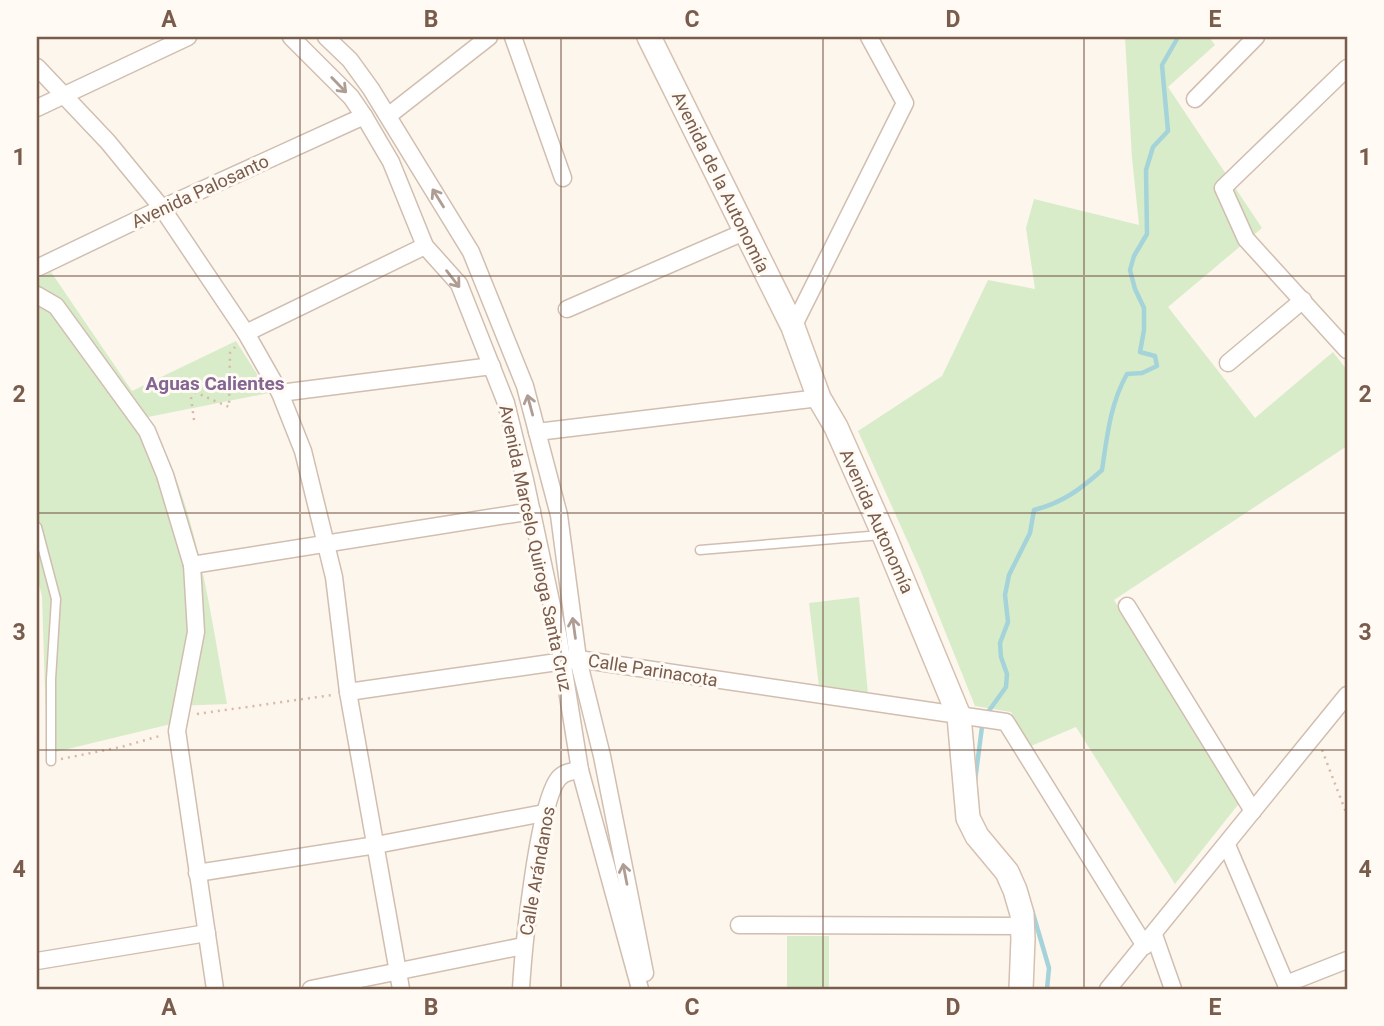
<svg xmlns="http://www.w3.org/2000/svg" width="1384" height="1026" font-family="Roboto,sans-serif">
  <rect width="100%" height="100%" fill="#fdf6ec"/>
  <g fill="#d8ecc9">
    <path d="M1125,37H1209L1215,45L1168,87L1262,228L1168,307L1255,418L1333,352L1347,370V446L1114,600L1241,801L1175,884L1076,727L1031,746L1011,712L975,706L920,569L858,431L942,376L988,280L1035,289L1026,228L1034,199L1139,225L1132,158Z"/>
    <path d="M51,272L132,391L236,341L269,393L148,417C197,505 209,606 227,704L174,706L171,724L47,754L42,596L37,577V279Z"/>
    <path d="M859,597L868,694L819,687L809,603Z"/>
    <rect x="787" y="936" width="42" height="53"/>
  </g>
  <g fill="none" stroke-linecap="round" stroke-linejoin="round">
    <g stroke="#a5d3da" stroke-width="4.5">
      <path d="M975,781L983,719L1006,687L1007,674L1001,657L1000,643L1008,622L1005,595L1009,575L1030,533L1034,510C1062,503 1081,489 1102,470C1107,437 1110,404 1127,374L1142,373L1157,366L1155,356L1140,352L1144,330V308L1135,289L1130,270L1134,256L1147,234L1146,170L1153,147L1168,131L1162,65L1177,39L1176,37"/>
      <path d="M1032,910L1049,968L1047,989"/>
    </g>
    <defs>
      <g id="lane">
        <path d="M37,527L56,599L51,679V761"/>
        <path d="M700,550L881,535"/>
      </g>
      <g id="street">
        <path d="M291,37L351,97L364,116L391,162L425,246L459,284L506,403L525,480L558,634L580,770L640,989"/>
        <path d="M326,37L350,60L371,89L471,252L525,386L559,515L578,659L602,756L645,973"/>
        <path d="M513,37L563,178"/>
        <path d="M37,67L108,142L162,208L246,333L280,393L303,451L334,577L348,692L401,989"/>
        <path d="M1347,68L1223,188L1246,239L1347,350"/>
        <path d="M1195,99L1256,37"/>
        <path d="M37,108L188,37"/>
        <path d="M388,116L489,37"/>
        <path d="M37,268L162,208L364,116"/>
        <path d="M37,295L56,306L147,431L165,475L192,565L196,632L177,731L215,989"/>
        <path d="M567,309L744,232"/>
        <path d="M793,327L905,103L869,37"/>
        <path d="M246,333L425,246"/>
        <path d="M1228,363L1303,300"/>
        <path d="M280,393L492,366"/>
        <path d="M537,432L819,398"/>
        <path d="M192,565L532,511"/>
        <path d="M1127,606L1253,811"/>
        <path d="M348,692L578,659L1006,722L1145,946"/>
        <path d="M1227,845L1288,989"/>
        <path d="M197,873L376,845L544,813"/>
        <path d="M739,925L1022,926"/>
        <path d="M1154,935L1173,989"/>
        <path d="M37,961L207,933"/>
        <path d="M1286,984L1347,960"/>
        <path d="M311,989L523,946"/>
        <path d="M521,989C523,954 538,797 560,777C565,772 573,771 580,770"/>
        <path d="M1108,989L1347,695"/>
      </g>
      <path id="secondary" d="M649,37L793,327L819,398L836,427L884,535L959,716L968,818L977,836L1007,872L1015,890L1022,914L1023,939L1021,989"/>
    </defs>
    <use href="#lane" stroke="#d1beb0" stroke-width="11"/>
    <use href="#street" stroke="#d1beb0" stroke-width="19"/>
    <use href="#secondary" stroke="#d6c0b0" stroke-width="26"/>
    <g stroke="#d9b8a5" stroke-width="2.5" stroke-dasharray="2 5" stroke-linecap="butt">
      <path d="M194,420L190,390L229,407L230,353L235,347"/>
      <path d="M197,714L332,695"/>
      <path d="M1322,750L1347,815"/>
      <path d="M61,759L121,747L163,735"/>
    </g>
    <use href="#lane" stroke="#fff" stroke-width="8"/>
    <use href="#street" stroke="#fff" stroke-width="16"/>
    <use href="#secondary" stroke="#fff" stroke-width="23"/>
  </g>
  <defs><path id="oneway-shaft" d="M-6 0H5M1.5-3L5.5 0L1.5 3" fill="none" stroke-width="1.6" stroke-linecap="round" stroke-linejoin="round" transform="scale(1.75)"/></defs>
  <g stroke="#af9d94">
    <use href="#oneway-shaft" transform="translate(339 85) rotate(46)"/>
    <use href="#oneway-shaft" transform="translate(438 198) rotate(-122)"/>
    <use href="#oneway-shaft" transform="translate(453 279) rotate(52)"/>
    <use href="#oneway-shaft" transform="translate(530 405) rotate(-105)"/>
    <use href="#oneway-shaft" transform="translate(574 628) rotate(-98)"/>
    <use href="#oneway-shaft" transform="translate(625 874) rotate(-101)"/>
  </g>
  <path fill="none" stroke="#7a5c4d" stroke-width="2" stroke-opacity="0.55" d="M300,37V989M561,37V989M823,37V989M1084,37V989M37,276H1347M37,513H1347M37,750H1347"/>
  <g text-anchor="middle" dominant-baseline="central" stroke-width="6" stroke-linejoin="round" paint-order="stroke">
    <g font-size="18" fill="#7a5c4d" stroke="#fffaf3">
      <text transform="translate(721 182) rotate(64)">Avenida de la Autonomía</text>
      <text transform="translate(200 191) rotate(-25)">Avenida Palosanto</text>
      <text transform="translate(877 521) rotate(66)">Avenida Autonomía</text>
      <text transform="translate(536 548) rotate(78)">Avenida Marcelo Quiroga Santa Cruz</text>
      <text transform="translate(653 670) rotate(9)">Calle Parinacota</text>
      <text transform="translate(537 871) rotate(-80)">Calle Arándanos</text>
    </g>
    <g font-size="19" font-weight="bold" fill="#846695" stroke="#fffaf3">
      <text x="215" y="383">Aguas Calientes</text>
    </g>
  </g>
  <rect width="1384" height="1026" fill="none" stroke="#fffaf3" stroke-width="77"/>
  <rect x="38" y="38" width="1308" height="950" fill="none" stroke="#7a5c4d" stroke-width="2.5"/>
  <g font-size="23" text-anchor="middle" font-weight="bold" fill="#7a5c4d">
    <text x="169" y="27">A</text>
    <text x="431" y="27">B</text>
    <text x="692" y="27">C</text>
    <text x="953" y="27">D</text>
    <text x="1215" y="27">E</text>
    <text x="19" y="165">1</text>
    <text x="1365" y="165">1</text>
    <text x="19" y="402">2</text>
    <text x="1365" y="402">2</text>
    <text x="19" y="640">3</text>
    <text x="1365" y="640">3</text>
    <text x="19" y="877">4</text>
    <text x="1365" y="877">4</text>
    <text x="169" y="1015">A</text>
    <text x="431" y="1015">B</text>
    <text x="692" y="1015">C</text>
    <text x="953" y="1015">D</text>
    <text x="1215" y="1015">E</text>
  </g>
</svg>
